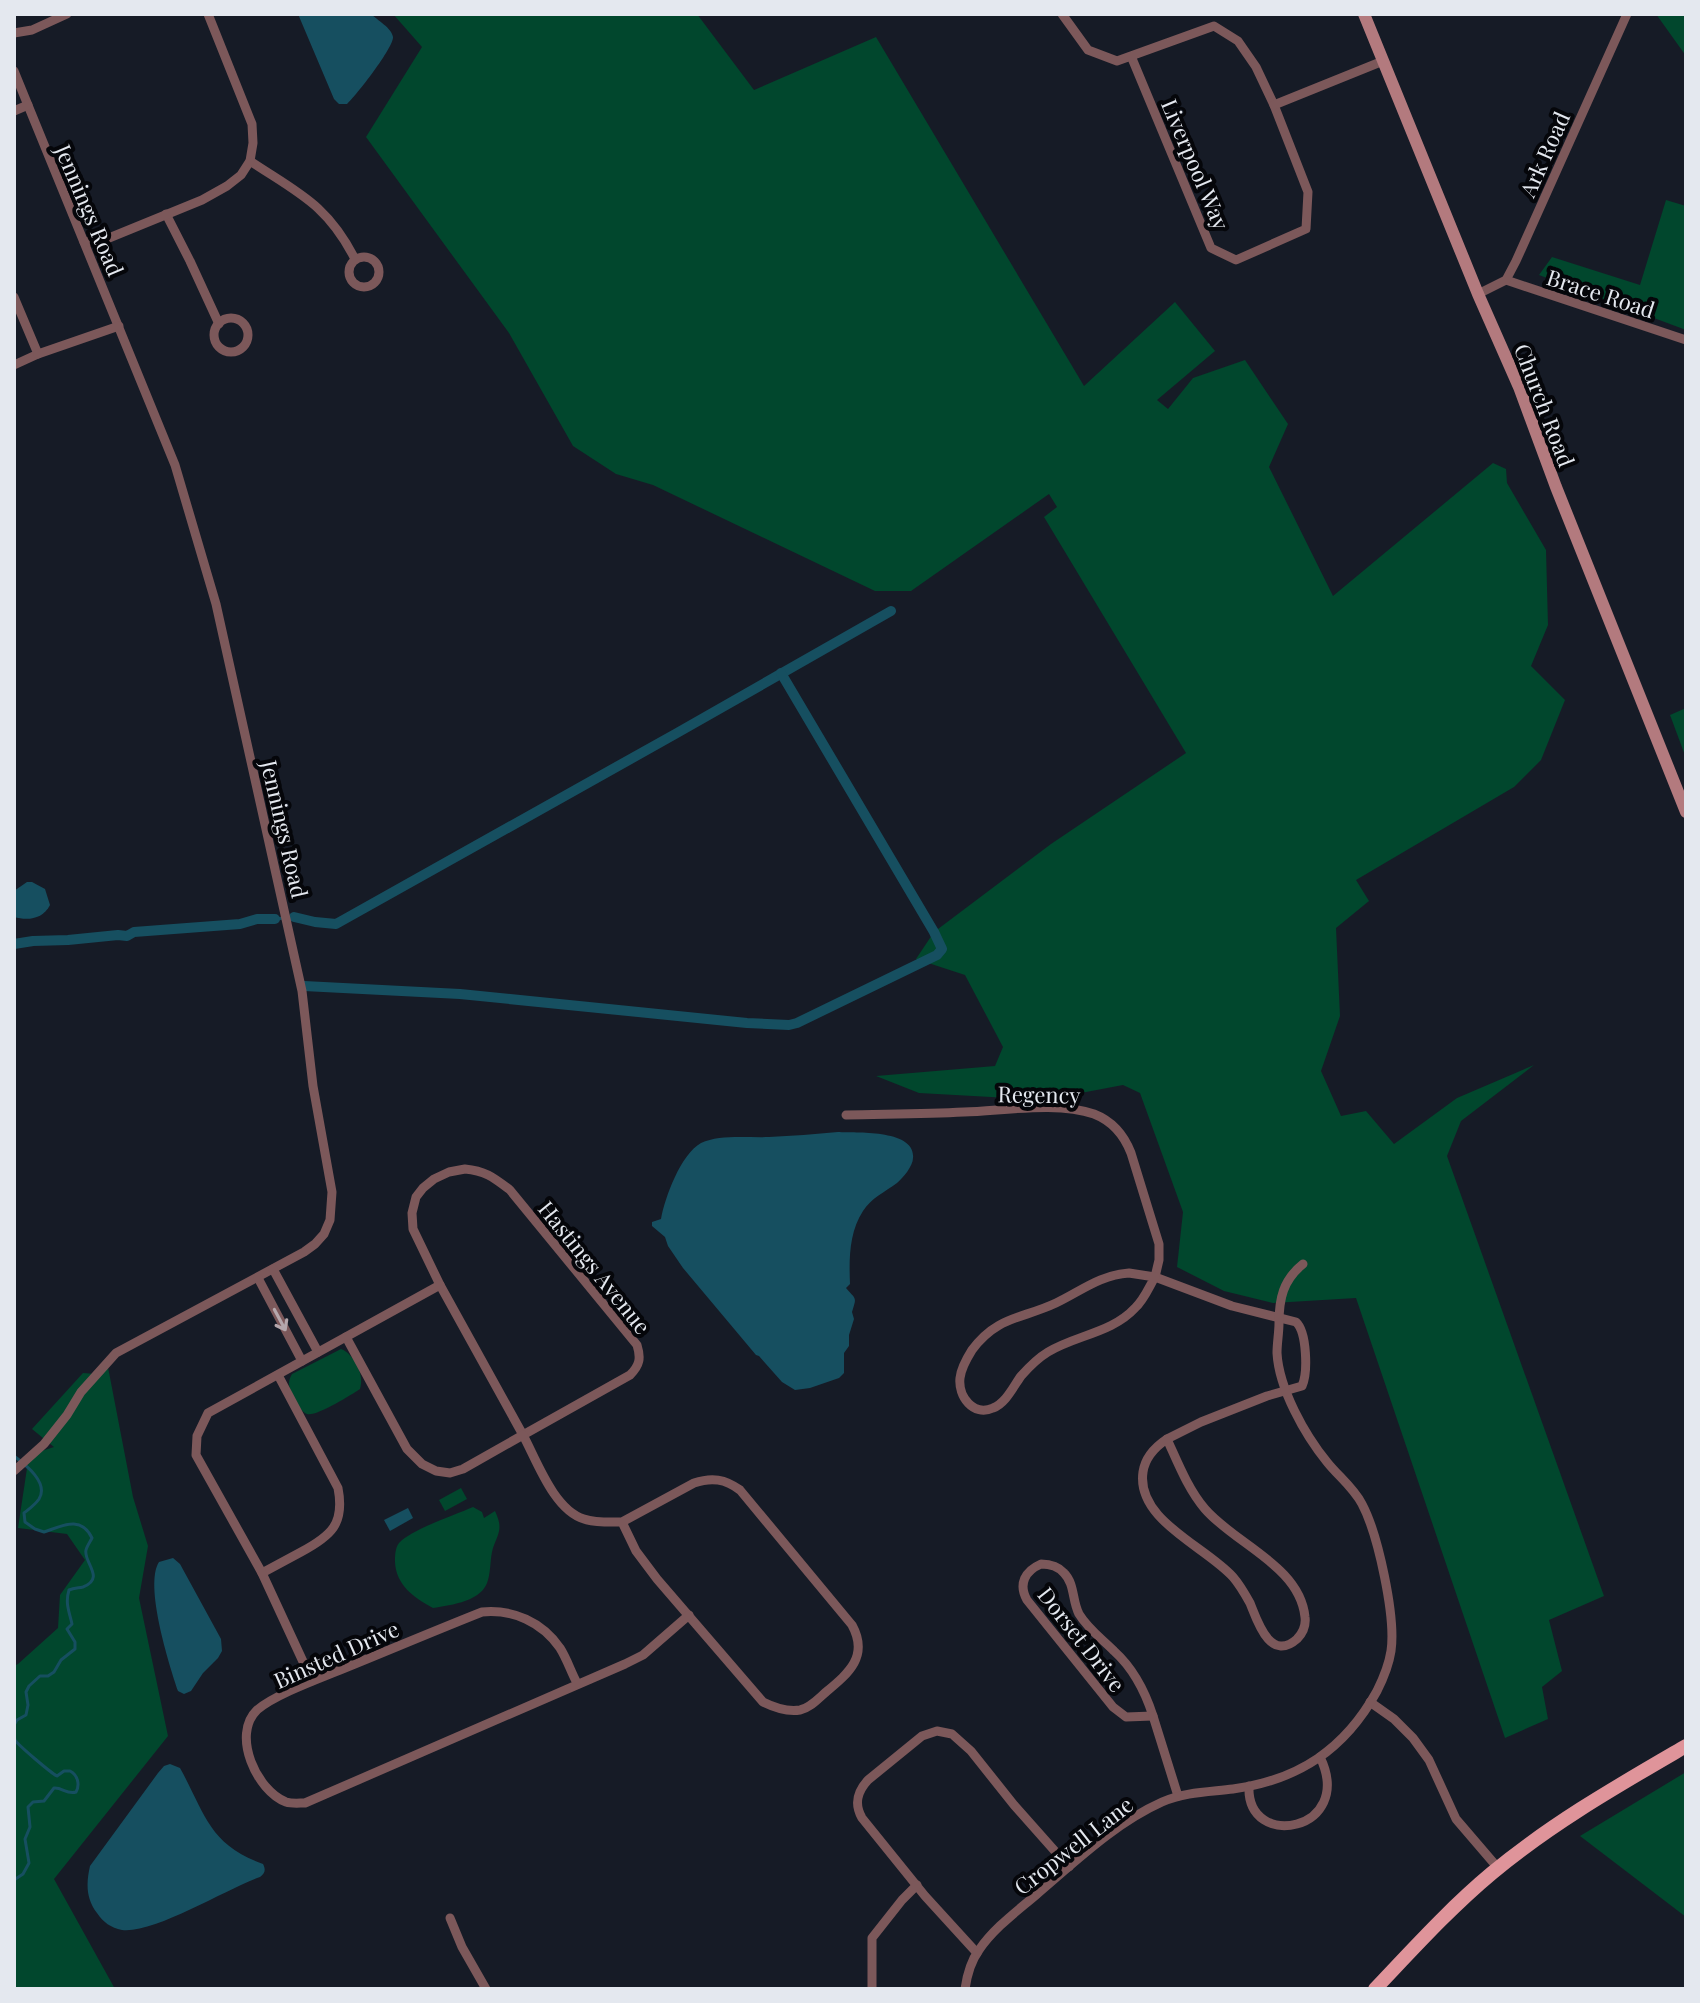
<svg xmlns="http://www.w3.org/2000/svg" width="1700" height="2003" font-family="'Playfair Display',serif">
  <rect width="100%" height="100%" fill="#161b26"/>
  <g fill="#01472d">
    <path d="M393,14H697L754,90L876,37L1084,386L1175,302L1215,351L1157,400L1168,409L1193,378L1245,360L1288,424L1269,467L1333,596L1493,463L1506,469L1507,483L1546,550L1548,625L1531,666L1565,700L1541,760L1514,787L1356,880L1369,901L1336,928L1340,1016L1321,1071L1341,1116L1366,1111L1394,1144L1457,1098L1534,1065L1461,1121L1447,1156L1604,1596L1549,1620L1562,1671L1542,1687L1548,1719L1505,1738L1356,1298L1273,1303L1224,1291L1177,1267L1183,1212L1140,1093L1123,1085L1044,1100L919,1093L876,1076L995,1066L1003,1047L965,975L916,959L934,932L1051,844L1186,753L1044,517L1057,507L1049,494L911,591H875L653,485L616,474L573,446L509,333L366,137L422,47Z"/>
    <path d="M1656,14H1686V56Z"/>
    <path d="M1666,200L1686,206V330L1539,275L1552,257L1640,285Z"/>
    <path d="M1686,708V758L1670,715Z"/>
    <path d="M341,1349C354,1354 365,1375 360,1389C351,1395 316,1417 307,1414C301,1412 298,1404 295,1398C290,1389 286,1384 292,1374Z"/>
    <path d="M107,1362L133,1497L148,1546L139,1598L168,1736L54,1879L115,1989H14V1666L18,1664L58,1628L60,1595L85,1560L67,1534L18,1528L29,1455L54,1447L32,1429L83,1373L96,1374Z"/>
    <path d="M461,1488L467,1499L445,1511L439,1500Z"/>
    <path d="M473,1507L482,1512L484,1518L495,1511C503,1528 499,1532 493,1548C490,1558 491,1569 488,1580C483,1601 452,1605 433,1608C414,1598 396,1585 395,1562C395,1556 395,1548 399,1543C412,1529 455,1515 473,1507Z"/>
    <path d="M1686,1772V1917L1580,1836Z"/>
  </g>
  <g fill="#164f60">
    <path d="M298,14H371C377,20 392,28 393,37C394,47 356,96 347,104H339L334,99Z"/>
    <path d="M27,882H32L45,889L50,905C43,919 28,921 14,917V891Z"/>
    <path d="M838,1132C855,1133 916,1129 913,1158C913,1166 903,1178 897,1183C885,1192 871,1198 863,1211C849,1232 849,1260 850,1284L846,1288C856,1300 857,1296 852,1312L854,1319L849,1335V1346L844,1353V1373L839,1378L810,1388L795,1390L782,1382L759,1356L756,1355L683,1268L668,1246L665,1237L652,1226V1222L661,1219C665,1197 681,1154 701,1143C720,1134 748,1138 769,1137C792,1136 815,1134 838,1132Z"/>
    <path d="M408,1508L413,1518L390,1531L384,1520Z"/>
    <path d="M173,1558L180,1564L221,1639L222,1651L218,1658L203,1673L191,1691L184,1694L178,1691C169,1664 144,1585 159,1562Z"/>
    <path d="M170,1764L180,1768C205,1813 208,1844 263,1864C266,1870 265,1873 260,1877C226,1889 154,1934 122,1930C111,1928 103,1922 97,1913C86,1898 86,1884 90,1866L158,1773L164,1766Z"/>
  </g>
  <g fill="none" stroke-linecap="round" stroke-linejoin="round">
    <g stroke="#164f60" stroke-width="3">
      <path d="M275,919L294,917"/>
      <path d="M14,1456C26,1465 49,1483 39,1499C35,1505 29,1509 24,1513L25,1522L35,1529L44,1532C62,1526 81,1515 92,1538C90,1542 87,1546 86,1550C83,1562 106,1578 83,1587C79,1588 74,1588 69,1590C65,1603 69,1611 72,1624L67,1629L75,1642V1649L61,1660L54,1672L48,1676H40L29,1686L26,1692L28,1705L26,1715L17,1720L14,1725"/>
      <path d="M14,1733C14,1736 14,1738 15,1740C18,1745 51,1773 57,1776L64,1771H70C78,1775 80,1785 76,1792C67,1795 62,1787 54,1788L44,1801L33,1802L28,1807L30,1827L25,1839L29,1863L23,1874L14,1880"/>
    </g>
    <g stroke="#164f60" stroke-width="10">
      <path d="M294,917L315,922L336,924L677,733L891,611"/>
      <path d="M14,944L33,941L68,940L118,935L127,936L134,932L240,924L257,919H275"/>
      <path d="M304,986L460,994L747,1023L789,1025L797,1023L937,955L942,949L934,932L781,673"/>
    </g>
    <g stroke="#7c585a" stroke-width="9">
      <path d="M1062,14L1088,50L1117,61L1214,26L1238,41L1256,67L1274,105L1308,192L1306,229L1236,260L1211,248L1131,56"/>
      <path d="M14,33L32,30L67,14"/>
      <path d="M14,71L175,465L216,604L302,991L313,1086L332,1192L330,1220L324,1234L315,1244L304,1252L116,1353L81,1392L67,1415L44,1444L14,1471"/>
      <path d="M1274,105L1383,61"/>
      <path d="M14,111L28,105"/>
      <path d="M250,161C298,193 327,204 355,259"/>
      <path d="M166,214L190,261L219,324"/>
      <path d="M84,242L109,238L202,200L227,186L241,175L250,161L253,143L252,124L208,14"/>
      <circle cx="364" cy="272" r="15"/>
      <path d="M1506,280L1686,340"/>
      <path d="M1478,294L1506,280L1516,261L1627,14"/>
      <path d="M14,297L38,354L14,365"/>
      <circle cx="231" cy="335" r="17"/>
      <path d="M38,354L119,326"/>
      <path d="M846,1115C885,1114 924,1114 964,1112C1002,1111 1058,1101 1094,1114C1112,1121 1124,1135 1131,1153L1159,1244V1260L1155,1277L1232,1306L1296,1322C1307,1332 1308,1373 1302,1386L1267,1396L1201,1422L1167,1439"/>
      <path d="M465,1169C486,1171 494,1178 510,1190L637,1345C641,1358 640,1365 630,1375L523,1435L440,1285L413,1229L412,1213L416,1197L423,1188L434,1179L449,1172Z"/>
      <path d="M273,1269L318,1352"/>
      <path d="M1129,1273L1155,1277C1149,1287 1144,1300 1135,1308C1112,1333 1076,1335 1048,1352C1038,1358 1029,1367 1021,1376C1013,1387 1006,1403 993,1408C973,1417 958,1396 960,1378C961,1368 967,1358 972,1350C997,1316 1022,1319 1056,1303C1081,1291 1100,1275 1129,1273Z"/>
      <path d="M258,1278L302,1361"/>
      <path d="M346,1337L407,1449L422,1464L436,1471L450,1473L463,1469L523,1435C537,1461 554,1510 584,1519C596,1523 610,1522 622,1522L636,1551L657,1579L763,1702C775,1708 787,1712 800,1710C810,1708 818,1699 826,1692C849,1673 869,1656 852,1625L740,1490C725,1479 712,1477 694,1483L622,1522"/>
      <path d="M1167,1439C1178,1463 1188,1489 1205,1509C1235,1544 1300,1566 1305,1617C1306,1625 1303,1633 1297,1639C1270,1663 1257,1620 1250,1603C1245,1594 1240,1585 1233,1577C1205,1546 1136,1520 1143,1472C1145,1458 1155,1447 1167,1439Z"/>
      <path d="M1041,1564C1050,1564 1058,1566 1064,1573C1075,1584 1072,1601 1079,1614C1088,1629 1102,1639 1114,1651C1134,1669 1145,1691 1153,1716L1126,1717L1113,1707L1027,1600C1018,1584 1025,1571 1041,1564Z"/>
      <path d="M262,1573C275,1566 288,1559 301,1552C331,1536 345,1524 338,1488L278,1375"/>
      <path d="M312,1681L262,1573L196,1455L197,1436L208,1413L440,1285"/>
      <path d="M577,1683C571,1672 567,1659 560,1648C542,1622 513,1609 482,1612C434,1631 387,1651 340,1670C318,1679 274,1695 257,1710C231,1735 257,1791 286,1802C292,1804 299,1803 305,1803L625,1664L643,1655L689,1615"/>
      <path d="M1370,1702L1394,1719L1413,1738L1429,1760L1456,1819L1498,1868"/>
      <path d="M1153,1716L1178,1796"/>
      <path d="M1249,1786C1246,1852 1356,1831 1320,1757"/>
      <path d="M450,1918L462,1947L486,1989"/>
      <path d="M977,1953L925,1896L862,1818C854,1804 857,1792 868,1780L922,1736L937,1731L952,1734L971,1751L1014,1805L1069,1867"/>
      <path d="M872,1989V1938L902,1900L917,1885"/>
      <path d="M965,1989C967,1975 971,1961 979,1950C994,1928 1016,1912 1036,1895C1075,1862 1115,1823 1162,1802C1185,1792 1209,1792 1233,1789C1299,1780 1345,1749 1377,1691C1383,1679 1389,1664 1391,1651C1396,1617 1378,1534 1362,1504C1353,1487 1338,1476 1327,1462C1305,1435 1279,1389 1277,1353C1277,1343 1279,1333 1279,1323C1279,1299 1283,1280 1303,1264"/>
    </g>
    <path stroke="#b37a7e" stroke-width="12" d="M1364,14L1478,294L1519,387L1556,487L1686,812"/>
    <path stroke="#df949a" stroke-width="14" d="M1375,1989C1413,1949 1450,1908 1492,1873C1552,1823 1619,1785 1686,1746"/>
  </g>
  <defs><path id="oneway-shaft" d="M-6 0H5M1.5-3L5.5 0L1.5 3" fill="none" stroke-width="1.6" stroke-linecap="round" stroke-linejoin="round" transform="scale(2)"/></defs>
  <use stroke="#b5a7ac" href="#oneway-shaft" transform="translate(280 1320) rotate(62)"/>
  <g text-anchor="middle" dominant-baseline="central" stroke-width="8" stroke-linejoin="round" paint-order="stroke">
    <g font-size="22" fill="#e4e8ef" stroke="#05060a">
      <text transform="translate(1544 154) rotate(-66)">Ark Road</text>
      <text transform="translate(1196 164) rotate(67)">Liverpool Way</text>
      <text transform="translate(90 210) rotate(67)">Jennings Road</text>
      <text transform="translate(1601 293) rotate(18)">Brace Road</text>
      <text transform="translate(1545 405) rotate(69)">Church Road</text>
      <text transform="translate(285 829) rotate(77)">Jennings Road</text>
      <text transform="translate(1039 1094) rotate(1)">Regency</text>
      <text transform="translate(595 1267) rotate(51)">Hastings Avenue</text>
      <text transform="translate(1082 1639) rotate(52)">Dorset Drive</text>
      <text transform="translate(336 1654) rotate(-24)">Binsted Drive</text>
      <text transform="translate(1073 1845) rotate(-38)">Cropwell Lane</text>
    </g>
  </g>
  <rect width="1700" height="2003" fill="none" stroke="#e4e8ef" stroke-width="32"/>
</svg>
